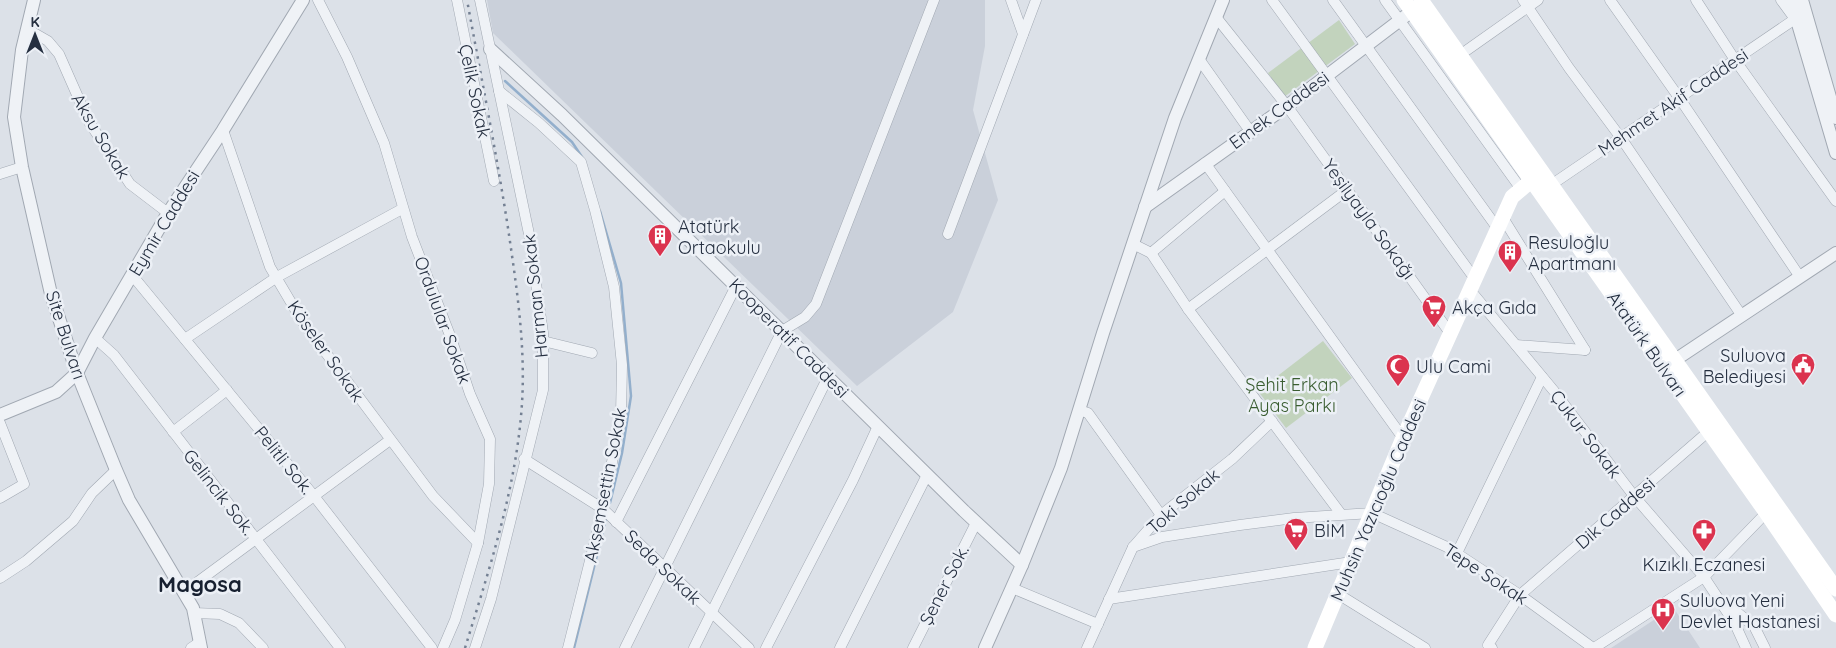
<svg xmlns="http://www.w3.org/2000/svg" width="1836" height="648" font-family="Quicksand,sans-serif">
  <rect width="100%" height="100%" fill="#dce1e8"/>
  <g fill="#cad0da">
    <path d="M487,0H985V46L973,110L998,200L953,312L857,386L493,33Z"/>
    <path d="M1673,607L1700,648H1611L1663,614Z"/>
  </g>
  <g fill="#c2d3bd">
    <path d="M1339,20L1355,44L1284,97L1268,73Z"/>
    <path d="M1323,341L1352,378L1286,428L1258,391Z"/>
  </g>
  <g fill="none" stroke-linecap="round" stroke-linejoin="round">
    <g stroke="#93afcc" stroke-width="2.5">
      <path d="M505,81L572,142L582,157"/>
      <path d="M600,211L621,283L631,396L622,453L610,503"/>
      <path d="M574,648L606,519"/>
    </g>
    <defs>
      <g id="minor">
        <path d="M318,0L347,57L384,143L412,237L451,338L470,394L490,439L489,484L478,543L455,620L443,648"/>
        <path d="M457,0L494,181"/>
        <path d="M1011,0L1023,34"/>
        <path d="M1272,0L1475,279"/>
        <path d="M1333,0L1498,229"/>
        <path d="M1385,0L1521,189"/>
        <path d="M1523,0L1569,68L1621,138L1742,316"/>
        <path d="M1610,0L1680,99L1800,277"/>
        <path d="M1696,0L1735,60L1836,201"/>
        <path d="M1216,17L1287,106L1450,333"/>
        <path d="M27,29L48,41L59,54L89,122L130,184L168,213"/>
        <path d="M1460,55L1538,0"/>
        <path d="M1199,59L1250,131"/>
        <path d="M499,91L539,123L581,162L595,210L614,287L622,365L621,415L603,509L568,648"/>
        <path d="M223,130L270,267L302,321L433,496L478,543"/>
        <path d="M1205,163L1403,438"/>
        <path d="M0,174L22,167"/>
        <path d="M1551,185L1795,19L1781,0"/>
        <path d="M1503,218L1585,350"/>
        <path d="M948,234L1036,0"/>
        <path d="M1133,244L1151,253L1188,309L1341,514"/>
        <path d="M1151,253L1225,191"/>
        <path d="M132,275L314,496L432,648"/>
        <path d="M1470,290L1554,391L1634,496L1704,577L1735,624L1746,648"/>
        <path d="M1188,309L1347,190"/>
        <path d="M95,338L114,355L340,648"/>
        <path d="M185,339L277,277L402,209"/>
        <path d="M543,341L592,353"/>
        <path d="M1516,345L1585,350"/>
        <path d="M1079,410L1088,413L1161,515"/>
        <path d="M0,423L24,484L0,498"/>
        <path d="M173,432L227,390"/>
        <path d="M524,459L603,509L749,648"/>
        <path d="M616,522L736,286"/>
        <path d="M1133,547L1162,537L1240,525L1294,518L1372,513L1447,547L1520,595L1593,648"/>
        <path d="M1457,553L1542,377"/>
        <path d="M0,578L26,561L73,521L92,493L116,470"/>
        <path d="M1012,588L1098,624"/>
        <path d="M184,592L390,440"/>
        <path d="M1338,594L1425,648"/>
        <path d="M1109,599L1351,562"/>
        <path d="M1724,602L1754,626L1765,648"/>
        <path d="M194,613L220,614L239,623L263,648"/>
        <path d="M191,648L200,642"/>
        <path d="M475,648L491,599L543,390V333L529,234L480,0"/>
        <path d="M625,648L782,331L805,317L816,304L934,0"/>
        <path d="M694,648L828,377"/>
        <path d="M766,648L853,480L878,426"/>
        <path d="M840,648L927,475"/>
        <path d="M913,648L976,523"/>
        <path d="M1087,648L1133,547L1161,515L1232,459L1272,421"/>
        <path d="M1492,648L1488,645L1520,595L1709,431"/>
        <path d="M1594,648L1704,577L1766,513"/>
      </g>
      <g id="tertiary">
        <path d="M34,0L22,50L14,117L22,167L51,294L77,373L116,470L129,500L193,608L201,648"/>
        <path d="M1791,0L1836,153"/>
        <path d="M1802,0L1836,118"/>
        <path d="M490,49L562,115L964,511L1022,565"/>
        <path d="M1145,207L1287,106L1412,11"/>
        <path d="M1675,360L1836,253"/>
        <path d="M0,415L56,392L77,373L95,338L168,213L223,130L303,0"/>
        <path d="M985,648L1022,565L1061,468L1103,333L1175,118L1223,0"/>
      </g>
    </defs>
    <use href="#minor" stroke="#a1a8b2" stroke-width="11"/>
    <use href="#tertiary" stroke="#a1a8b2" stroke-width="14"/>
    <use href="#minor" stroke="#eff2f6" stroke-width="10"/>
    <use href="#tertiary" stroke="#eff2f6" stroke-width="12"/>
    <g stroke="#fff" stroke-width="15">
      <path d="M1404,0L1765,511L1836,615"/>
      <path d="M1421,0L1836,589"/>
      <path d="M1315,648L1403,438L1512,197L1539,174"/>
    </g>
    <path stroke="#748093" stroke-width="2.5" stroke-dasharray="2.5 5" stroke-linecap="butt" d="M465,648C488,573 514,495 521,416C527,353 517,290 508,228C496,151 481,76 467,0"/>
  </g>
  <defs>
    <symbol id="building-pin" viewBox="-11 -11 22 30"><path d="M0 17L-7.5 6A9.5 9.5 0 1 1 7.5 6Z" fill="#db334e" stroke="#ecf0f6"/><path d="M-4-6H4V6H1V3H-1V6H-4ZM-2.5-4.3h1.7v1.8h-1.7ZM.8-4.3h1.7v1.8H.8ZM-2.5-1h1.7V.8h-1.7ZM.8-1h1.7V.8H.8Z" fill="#fff"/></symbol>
    <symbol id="supermarket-pin" viewBox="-11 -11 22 30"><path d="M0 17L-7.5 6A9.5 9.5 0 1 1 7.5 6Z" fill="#db334e" stroke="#ecf0f6"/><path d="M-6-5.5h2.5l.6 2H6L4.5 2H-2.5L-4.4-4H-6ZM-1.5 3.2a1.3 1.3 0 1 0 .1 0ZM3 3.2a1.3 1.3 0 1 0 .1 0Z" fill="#fff"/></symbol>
    <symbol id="civic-pin" viewBox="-11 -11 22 30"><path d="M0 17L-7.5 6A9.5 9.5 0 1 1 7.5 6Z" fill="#db334e" stroke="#ecf0f6"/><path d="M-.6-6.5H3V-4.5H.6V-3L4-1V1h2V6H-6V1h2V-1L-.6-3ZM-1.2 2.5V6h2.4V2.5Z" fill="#fff"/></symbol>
    <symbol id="mosque-pin" viewBox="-11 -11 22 30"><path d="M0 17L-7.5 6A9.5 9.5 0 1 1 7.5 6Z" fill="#db334e" stroke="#ecf0f6"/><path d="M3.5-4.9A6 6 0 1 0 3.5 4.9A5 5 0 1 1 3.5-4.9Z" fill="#fff"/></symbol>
    <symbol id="pharmacy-pin" viewBox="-11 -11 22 30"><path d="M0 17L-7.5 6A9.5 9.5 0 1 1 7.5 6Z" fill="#db334e" stroke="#ecf0f6"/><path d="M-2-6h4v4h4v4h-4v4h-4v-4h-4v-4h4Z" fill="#fff"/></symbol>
    <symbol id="hospital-pin" viewBox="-11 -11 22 30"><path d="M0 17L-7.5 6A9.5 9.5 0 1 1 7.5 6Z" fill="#db334e" stroke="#ecf0f6"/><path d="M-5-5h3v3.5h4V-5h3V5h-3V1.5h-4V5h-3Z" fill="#fff"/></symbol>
  </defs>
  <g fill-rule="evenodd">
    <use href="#building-pin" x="646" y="222" width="28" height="38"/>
    <use href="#building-pin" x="1496" y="238" width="28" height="38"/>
    <use href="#supermarket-pin" x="1420" y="293" width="28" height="38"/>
    <use href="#civic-pin" x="1789" y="351" width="28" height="38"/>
    <use href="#mosque-pin" x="1384" y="352" width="28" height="38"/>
    <use href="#supermarket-pin" x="1282" y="516" width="28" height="38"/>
    <use href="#pharmacy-pin" x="1690" y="517" width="28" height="38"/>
    <use href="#hospital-pin" x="1649" y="596" width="28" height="38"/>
  </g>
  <g text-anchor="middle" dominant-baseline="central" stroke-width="5" stroke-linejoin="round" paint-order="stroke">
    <g font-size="18" fill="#252f40" stroke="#ecf0f6">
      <text transform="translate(475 91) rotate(78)">Çelik Sokak</text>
      <text transform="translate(1673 102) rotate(-34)">Mehmet Akif Caddesi</text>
      <text transform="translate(1279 110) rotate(-36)">Emek Caddesi</text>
      <text transform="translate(101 136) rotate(59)">Aksu Sokak</text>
      <text transform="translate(1369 219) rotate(54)">Yeşilyayla Sokağı</text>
      <text transform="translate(164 223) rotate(-59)">Eymir Caddesi</text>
      <text transform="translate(535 296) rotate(-96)">Harman Sokak</text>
      <text transform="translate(443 320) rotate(70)">Ordulular Sokak</text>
      <text transform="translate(66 335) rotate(72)">Site Bulvarı</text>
      <text transform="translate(789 338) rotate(45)">Kooperatif Caddesi</text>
      <text transform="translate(1647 344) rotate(55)">Atatürk Bulvarı</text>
      <text transform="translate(326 351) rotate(55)">Köseler Sokak</text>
      <text transform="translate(1586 434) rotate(53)">Çukur Sokak</text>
      <text transform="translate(284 460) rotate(51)">Pelitli Sok.</text>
      <text transform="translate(605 485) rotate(-79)">Akşemsettin Sokak</text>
      <text transform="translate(219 492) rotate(52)">Gelincik Sok.</text>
      <text transform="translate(1378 500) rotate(-67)">Muhsin Yazıcıoğlu Caddesi</text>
      <text transform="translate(1183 501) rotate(-41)">Toki Sokak</text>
      <text transform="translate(1615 513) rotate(-41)">Dik Caddesi</text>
      <text transform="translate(663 567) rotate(44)">Seda Sokak</text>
      <text transform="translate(1486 574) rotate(33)">Tepe Sokak</text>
      <text transform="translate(944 585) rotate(-63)">Şener Sok.</text>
    </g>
    <g font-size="18" fill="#252f40" stroke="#ecf0f6" text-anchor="start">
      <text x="678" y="226">Atatürk<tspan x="678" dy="21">Ortaokulu</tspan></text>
      <text x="1528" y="242">Resuloğlu<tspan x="1528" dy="21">Apartmanı</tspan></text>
      <text x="1452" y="307">Akça Gıda</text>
      <text x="1786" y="355" text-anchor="end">Suluova<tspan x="1786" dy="21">Belediyesi</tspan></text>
      <text x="1416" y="366">Ulu Cami</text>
      <text x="1314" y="530">BİM</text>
      <text x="1704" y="564" text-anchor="middle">Kızıklı Eczanesi</text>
      <text x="1680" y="600">Suluova Yeni<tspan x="1680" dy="21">Devlet Hastanesi</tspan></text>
    </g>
    <g font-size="18" fill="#395d30" stroke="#ecf0f6">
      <text x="1292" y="384">Şehit Erkan<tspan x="1292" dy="21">Ayas Parkı</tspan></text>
    </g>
    <g font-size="22" font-weight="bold" fill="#172030" stroke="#ecf0f6">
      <text x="200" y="584">Magosa</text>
    </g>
  </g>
  <g transform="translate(35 35)" stroke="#ecf0f6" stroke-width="4" paint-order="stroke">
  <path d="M0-4L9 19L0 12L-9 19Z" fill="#252f40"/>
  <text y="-8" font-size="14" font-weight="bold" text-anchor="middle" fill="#252f40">K</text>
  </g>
</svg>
